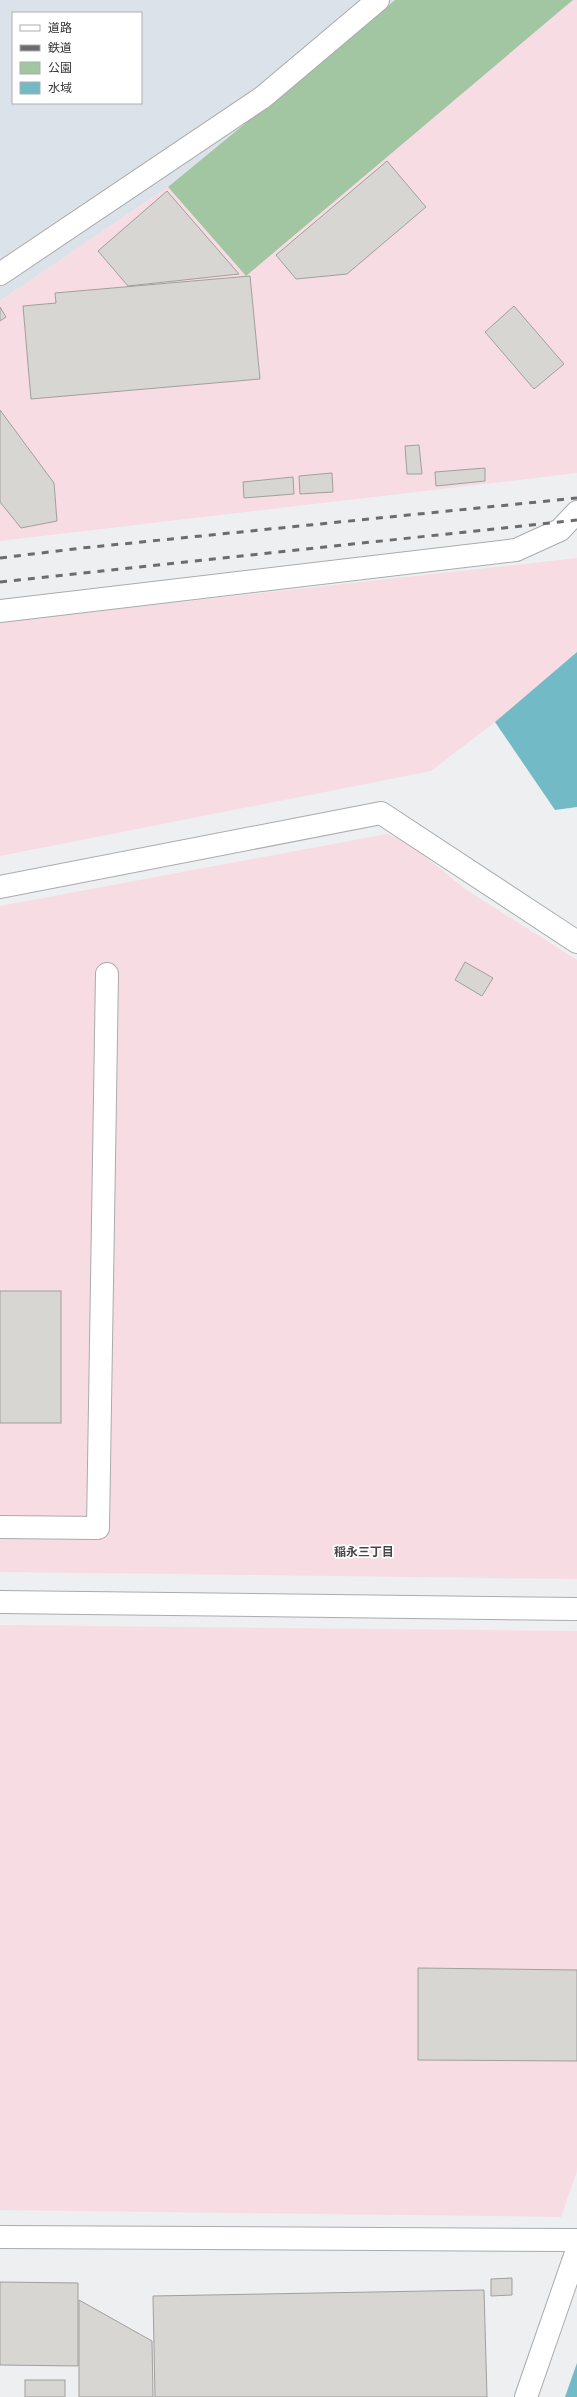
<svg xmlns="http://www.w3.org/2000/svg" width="577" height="2397" font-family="Signika,'Noto Sans JP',sans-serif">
  <rect width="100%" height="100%" fill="#edeff1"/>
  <path fill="#dce2ea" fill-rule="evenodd" d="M0,0H395L168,187L0,301ZM13,13H141V103H13Z"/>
  <g fill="#f7dde3">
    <path d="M573,0H577V473L0,541V301L168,187L246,275Z"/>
    <path d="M577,558V652L495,722L431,771L0,856V622Z"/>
    <path d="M387,834L409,843L465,889L577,960V1579L0,1572V906Z"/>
    <path d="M0,1625L577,1631V2171L561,2217L0,2210Z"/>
  </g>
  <path fill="#a3c6a2" d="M395,0H573L246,276L168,187Z"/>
  <g fill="#72bac6">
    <path d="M577,652V807L555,810L495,722Z"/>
    <path d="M577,2363V2397H565Z"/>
  </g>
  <g fill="#d7d6d3" stroke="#a19f9d">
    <path d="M387,161L426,207L347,274L296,279L276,255Z"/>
    <path d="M167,191L239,274L128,286L98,251Z"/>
    <path d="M250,276L260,379L31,399L23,306L56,303L55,293Z"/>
    <path d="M514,306L564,364L534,389L485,332Z"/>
    <path d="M0,307L6,317L0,321Z"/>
    <path d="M0,410L54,483L57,521L21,528L0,502Z"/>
    <path d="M419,445L422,474H407L405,446Z"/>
    <path d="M485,468V481L436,486L435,472Z"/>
    <path d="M332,473L333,492L300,494L299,476Z"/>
    <path d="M293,477L294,494L244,498L243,482Z"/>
    <path d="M465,962L493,978L482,996L455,980Z"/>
    <rect x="0" y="1291" width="61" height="132"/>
    <path d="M418,1968L577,1970V2061L418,2060Z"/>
    <path d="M512,2278V2295L491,2296V2279Z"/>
    <path d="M0,2282L78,2283V2366L0,2365Z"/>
    <path d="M484,2290L487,2397H155L153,2296Z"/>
    <path d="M79,2300L152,2341L153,2397H79Z"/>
    <rect x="25" y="2380" width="40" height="17"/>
  </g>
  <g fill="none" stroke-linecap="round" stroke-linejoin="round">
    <defs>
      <g id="minor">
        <path d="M0,274L263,97L378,0"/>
        <path d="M0,611L516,550L560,530L577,512"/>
        <path d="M0,887L381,813L577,942"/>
        <path d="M0,1527L98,1528L107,974"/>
        <path d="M0,1602L577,1609"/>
        <path d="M0,2237L577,2240"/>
        <path d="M526,2397L577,2250"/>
      </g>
    </defs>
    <use href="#minor" stroke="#a9abad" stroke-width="24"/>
    <use href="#minor" stroke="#fff" stroke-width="22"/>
    <g stroke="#6c6c6e" stroke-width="3" stroke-dasharray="7 7" stroke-linecap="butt">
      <path d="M0,558L82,548L577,498"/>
      <path d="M0,582L577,520"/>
    </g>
  </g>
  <g text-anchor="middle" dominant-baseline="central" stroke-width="3.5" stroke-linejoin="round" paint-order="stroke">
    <g font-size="12" font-weight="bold" fill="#464749" stroke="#fff">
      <text x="364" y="1552">稲永三丁目</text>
    </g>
  </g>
  <rect x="12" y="12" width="130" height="92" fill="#ffffff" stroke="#adadae"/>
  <rect x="20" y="25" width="20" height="6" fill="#ffffff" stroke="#adadae"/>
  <text x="48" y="32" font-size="12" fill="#333334">道路</text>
  <rect x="20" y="45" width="20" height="6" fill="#6c6c6e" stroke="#adadae"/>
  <text x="48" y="52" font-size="12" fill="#333334">鉄道</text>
  <rect x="20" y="62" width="20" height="12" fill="#a3c6a2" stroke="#adadae"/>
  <text x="48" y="72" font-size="12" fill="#333334">公園</text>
  <rect x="20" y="82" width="20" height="12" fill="#72bac6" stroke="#adadae"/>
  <text x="48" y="92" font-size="12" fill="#333334">水域</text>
</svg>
